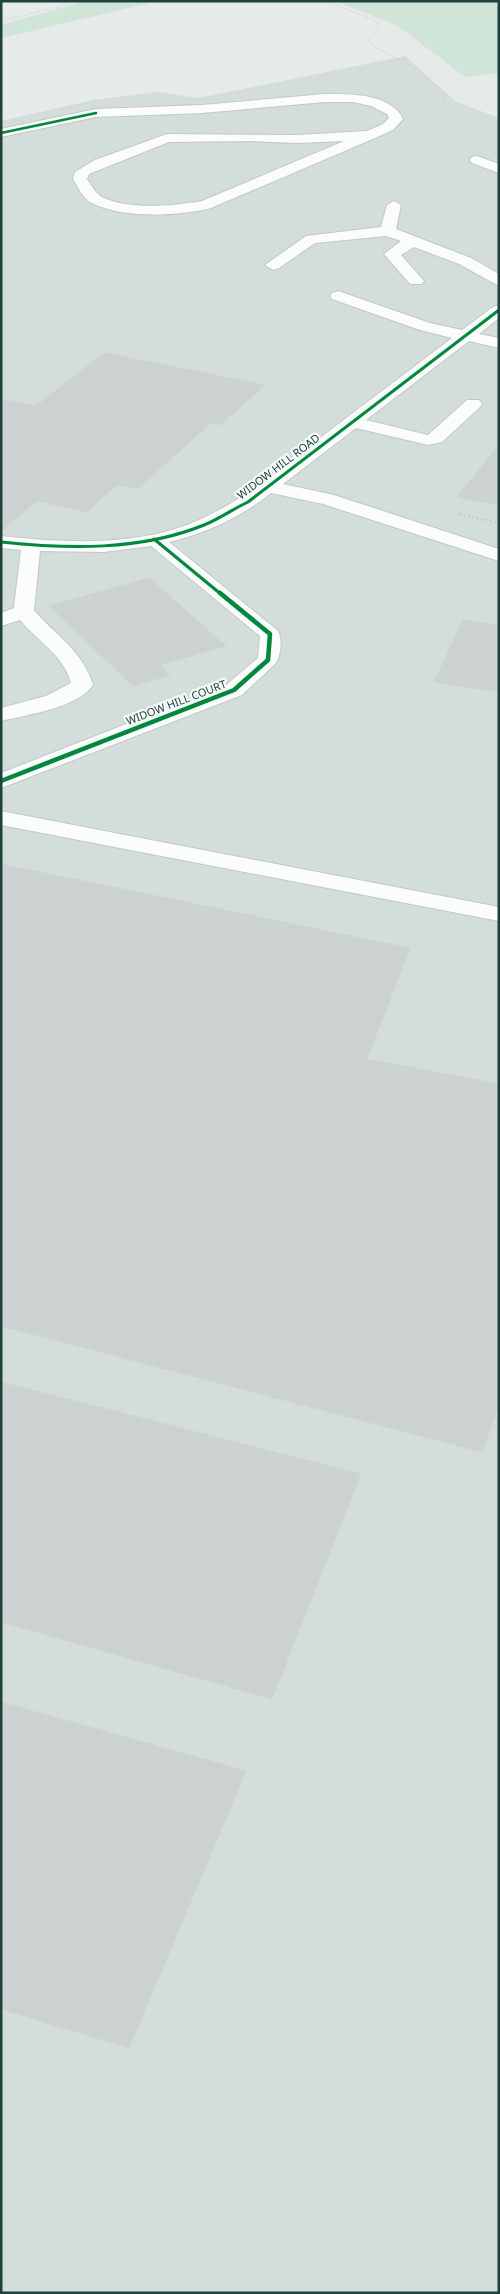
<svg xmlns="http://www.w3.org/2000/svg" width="500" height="2294" font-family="'Noto Sans',sans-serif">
  <rect width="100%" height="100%" fill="#e6ebe9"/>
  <path fill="#d3ddda" d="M405,56L455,101L499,118V2293H1V121L93,100L159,92L198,98Z"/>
  <g fill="#cee5d8">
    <path d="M86,1H159L1,38V25Z"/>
    <path d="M335,1H499V73L465,77L398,26Z"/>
  </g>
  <g fill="#ccd2d1" stroke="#ced4d2">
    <path d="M104,353L265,385L220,425L211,423L137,489L117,485L86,512L37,501L1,531V399L36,406Z"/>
    <path d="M499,445V505L457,497Z"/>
    <path d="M149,578L226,646L159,665L170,675L133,686L49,606Z"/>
    <path d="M463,620L499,625V692L434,682Z"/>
    <path d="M1,864L410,948L367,1059L499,1084V1405L482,1452L1,1326Z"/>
    <path d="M1,1382L361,1474L272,1699L1,1622Z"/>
    <path d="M1,1702L246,1771L129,2048L1,2009Z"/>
  </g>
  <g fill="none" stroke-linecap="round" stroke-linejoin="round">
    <defs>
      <g id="minor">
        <path d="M325,94C349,94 391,93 403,119L393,130L375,138L211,208C179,216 123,219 92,203C83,199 78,187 73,179L75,172L95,160L167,134L297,135L367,131L383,124L389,118L387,114L371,106L353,102H325L202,113L96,117L1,137V129L96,109L202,105ZM250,141L297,143L344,141L202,201C175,206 127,210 102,197C95,193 91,185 87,179L89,174L169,142Z"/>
        <path d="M477,156L499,164V173L472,163L470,160L472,157Z"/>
        <path d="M394,201L401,205L396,229L471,258L499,274V286L459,264L414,247L401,255L424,281L422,284H410L384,254L401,241L386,236L315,243L279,268L273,270L265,265L306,236L381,227L387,205Z"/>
        <path d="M338,291L430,323L462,330L493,307L499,305V318L479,334L499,338V348L469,341L366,420L428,435L467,400H479L482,404L479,408L442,442L428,445L356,428L283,484L334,495L499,549V561L323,504L271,493C241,517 207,533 169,542L277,630C283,637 281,657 275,664L242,695L1,788V773L226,685L258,658L260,636L151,546L104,552L40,551L34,610C56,636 83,651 93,685C77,708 27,715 1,721V708L46,696L71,683C63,654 38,642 20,620L1,626V613L14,608L21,550L1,548V536C58,542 120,546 175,529C229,512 272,475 316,441C361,407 407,372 452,338L420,330L332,299L330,296L332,293Z"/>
        <path d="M1,811L499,907V921L1,825Z"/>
      </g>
    </defs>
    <use href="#minor" stroke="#c3c8c7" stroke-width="2"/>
    <g stroke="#c2cbc9" stroke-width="1" stroke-dasharray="1 2" stroke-linecap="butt">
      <path d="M325,1L375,20L379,27L369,39L373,46L415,68L443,93L446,118L499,133"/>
      <path d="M1,21L58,7L70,1"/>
    </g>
    <path stroke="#c2cbc9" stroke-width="2" stroke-dasharray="2 2.5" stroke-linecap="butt" d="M459,514L499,523"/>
    <use href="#minor" fill="#fbfcfc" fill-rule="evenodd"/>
    <defs>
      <path id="cycleway-far2" d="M1,133L96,113"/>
      <g id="cycleway-far1">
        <path d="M154,539L222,595"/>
        <path d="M1,542C68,549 140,551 204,525C219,519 233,509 248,502L499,310"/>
      </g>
      <path id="cycleway" d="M1,781L234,690L268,660L270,634L220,593"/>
    </defs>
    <use href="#cycleway-far2" stroke="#f4faf8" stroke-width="4"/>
    <use href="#cycleway-far1" stroke="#f4faf8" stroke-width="5"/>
    <use href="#cycleway" stroke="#f4faf8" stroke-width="7"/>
    <use href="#cycleway-far2" stroke="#00873e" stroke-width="2.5"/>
    <use href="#cycleway-far1" stroke="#00873e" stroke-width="3"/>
    <use href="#cycleway" stroke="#00873e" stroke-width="4.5"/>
  </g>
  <g text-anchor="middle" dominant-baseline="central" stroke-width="4.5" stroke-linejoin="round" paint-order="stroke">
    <g font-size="11" fill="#21413d" stroke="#f4faf8">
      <text transform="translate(278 466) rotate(-37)">WIDOW HILL ROAD</text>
      <text transform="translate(176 702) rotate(-21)">WIDOW HILL COURT</text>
    </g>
  </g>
  <rect width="500" height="2294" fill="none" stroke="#21413d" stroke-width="5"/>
</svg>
